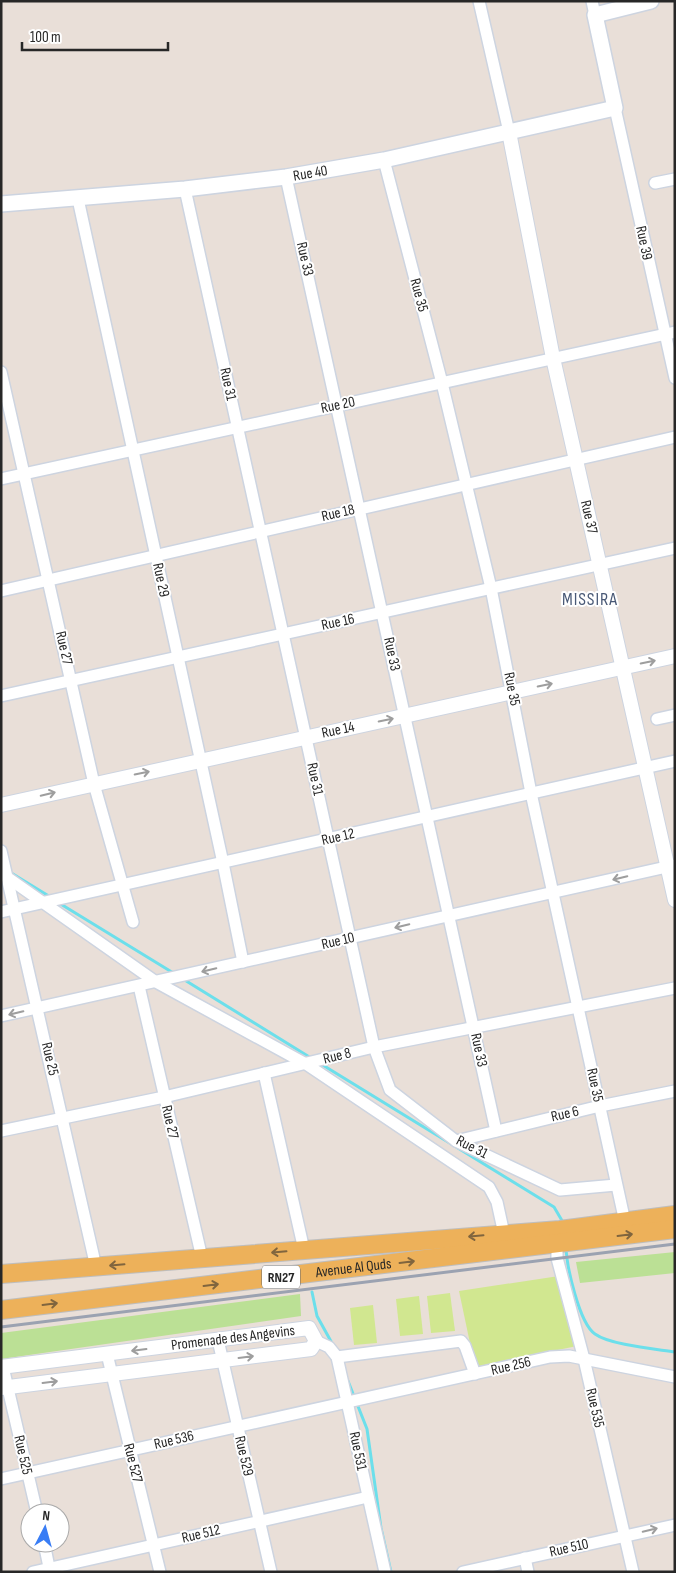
<svg xmlns="http://www.w3.org/2000/svg" width="676" height="1573" font-family="'Sofia Sans Condensed',sans-serif">
  <rect width="100%" height="100%" fill="#e9dfd8"/>
  <g fill="#bbe095">
    <path d="M675,1252V1273L580,1283L576,1262Z"/>
    <path d="M300,1294L301,1316L1,1359V1333Z"/>
  </g>
  <g fill="#d1e790">
    <path d="M559,1276L577,1346L475,1367L459,1291Z"/>
    <path d="M450,1293L455,1331L431,1333L427,1296Z"/>
    <path d="M419,1296L423,1334L400,1336L396,1299Z"/>
    <path d="M373,1305L377,1343L354,1345L350,1308Z"/>
  </g>
  <g fill="none" stroke-linecap="round" stroke-linejoin="round">
    <g stroke="#6cdfeb" stroke-width="3">
      <path d="M8,871L52,898"/>
      <path d="M59,903L175,974"/>
      <path d="M183,979L311,1058"/>
      <path d="M321,1064L554,1207L564,1224"/>
      <path d="M566,1248C567,1267 579,1323 595,1334C610,1345 656,1349 675,1352"/>
      <path d="M312,1292L317,1316L333,1345"/>
      <path d="M348,1381L367,1429L381,1528L391,1572"/>
    </g>
    <defs>
      <g id="minor">
        <path d="M479,1L509,132"/>
        <path d="M592,1L595,15"/>
        <path d="M615,108L675,378"/>
        <path d="M384,160L442,383L491,588L531,793L625,1222"/>
        <path d="M286,177L496,1131"/>
        <path d="M655,183L675,179"/>
        <path d="M185,189L374,1047L390,1090L456,1141L560,1190L616,1185"/>
        <path d="M78,199L223,863L243,962"/>
        <path d="M1,372L94,784L133,922"/>
        <path d="M1,479L675,332"/>
        <path d="M1,591L675,437"/>
        <path d="M1,696L675,548"/>
        <path d="M657,719L675,715"/>
        <path d="M1,851L96,1267"/>
        <path d="M1,873L156,982L306,1064L489,1187L497,1202L504,1234"/>
        <path d="M1,912L675,761"/>
        <path d="M139,986L202,1258"/>
        <path d="M1,1016L675,865"/>
        <path d="M264,1073L304,1250"/>
        <path d="M1,1131L164,1097L374,1047L675,988"/>
        <path d="M456,1141L600,1106L675,1091"/>
        <path d="M557,1244V1258L584,1359L633,1572"/>
        <path d="M218,1340L271,1572"/>
        <path d="M316,1341L329,1347L337,1357L385,1572"/>
        <path d="M107,1354L160,1572"/>
        <path d="M337,1357L461,1341L465,1346L475,1374"/>
        <path d="M3,1367L37,1513"/>
        <path d="M1,1479L550,1357L569,1356L675,1377"/>
        <path d="M44,1543L50,1572"/>
        <path d="M525,1558L528,1572"/>
        <path d="M33,1572L368,1497"/>
        <path d="M463,1572L675,1525"/>
      </g>
      <g id="tertiary">
        <path d="M509,132L553,358L675,900"/>
        <path d="M1,805L675,656"/>
        <path d="M1,1367L309,1328L316,1341L311,1349L1,1388"/>
      </g>
      <g id="secondary">
        <path id="s1" d="M1,204L185,189L286,177L384,160L615,108L595,15L651,1"/>
      </g>
      <g id="primary">
        <path d="M1,1274L560,1230L675,1215"/>
        <path id="s2" d="M1,1310L675,1229"/>
      </g>
    </defs>
    <use href="#minor" stroke="#cdd4e0" stroke-width="14"/>
    <use href="#tertiary" stroke="#cdd4e0" stroke-width="16"/>
    <use href="#secondary" stroke="#cdd4e0" stroke-width="18"/>
    <use href="#primary" stroke="#bebebe" stroke-width="20"/>
    <use href="#minor" stroke="#fff" stroke-width="11"/>
    <use href="#tertiary" stroke="#fff" stroke-width="14"/>
    <use href="#secondary" stroke="#fff" stroke-width="15"/>
    <use href="#primary" stroke="#edb15a" stroke-width="18"/>
    <path stroke="#9ba2b1" stroke-width="3" d="M1,1327L675,1244"/>
  </g>
  <defs><path id="oneway-shaft" d="M-6 0H5M1.5-3L5.5 0L1.5 3" fill="none" stroke-width="1.6" stroke-linecap="round" stroke-linejoin="round" transform="scale(1.25)"/></defs>
  <g stroke="#9e9e9e">
    <use href="#oneway-shaft" transform="translate(648 662) rotate(-12)"/>
    <use href="#oneway-shaft" transform="translate(545 685) rotate(-12)"/>
    <use href="#oneway-shaft" transform="translate(386 720) rotate(-12)"/>
    <use href="#oneway-shaft" transform="translate(142 773) rotate(-12)"/>
    <use href="#oneway-shaft" transform="translate(48 794) rotate(-13)"/>
    <use href="#oneway-shaft" transform="translate(620 878) rotate(167)"/>
    <use href="#oneway-shaft" transform="translate(402 926) rotate(167)"/>
    <use href="#oneway-shaft" transform="translate(209 970) rotate(167)"/>
    <use href="#oneway-shaft" transform="translate(16 1013) rotate(167)"/>
    <use href="#oneway-shaft" transform="translate(139 1350) rotate(173)"/>
    <use href="#oneway-shaft" transform="translate(246 1357) rotate(-7)"/>
    <use href="#oneway-shaft" transform="translate(50 1382) rotate(-7)"/>
    <use href="#oneway-shaft" transform="translate(650 1530) rotate(-13)"/>
  </g>
  <g stroke="#80653e">
    <use href="#oneway-shaft" transform="translate(625 1235) rotate(-7)"/>
    <use href="#oneway-shaft" transform="translate(476 1236) rotate(175)"/>
    <use href="#oneway-shaft" transform="translate(279 1252) rotate(175)"/>
    <use href="#oneway-shaft" transform="translate(407 1262) rotate(-7)"/>
    <use href="#oneway-shaft" transform="translate(117 1265) rotate(175)"/>
    <use href="#oneway-shaft" transform="translate(211 1285) rotate(-7)"/>
    <use href="#oneway-shaft" transform="translate(50 1304) rotate(-7)"/>
  </g>
  <g text-anchor="middle" dominant-baseline="central" stroke-width="4" stroke-linejoin="round" paint-order="stroke">
    <rect fill="#fff" stroke="#686868" stroke-width="1" x="262" y="1265.5" width="38" height="23" rx="4"/>
    <g font-size="14" font-weight="bold" fill="#272727">
      <text x="281" y="1277">RN27</text>
    </g>
    <g font-size="15" fill="#272727" stroke="#fff">
      <text stroke="none"><textPath href="#s1" startOffset="311">Rue 40</textPath></text>
      <text transform="translate(644 243) rotate(78)">Rue 39</text>
      <text transform="translate(305 259) rotate(77)">Rue 33</text>
      <text transform="translate(419 295) rotate(75)">Rue 35</text>
      <text transform="translate(228 384) rotate(78)">Rue 31</text>
      <text transform="translate(338 405) rotate(-12)">Rue 20</text>
      <text transform="translate(338 513) rotate(-13)">Rue 18</text>
      <text transform="translate(589 517) rotate(77)">Rue 37</text>
      <text transform="translate(161 580) rotate(78)">Rue 29</text>
      <text transform="translate(338 622) rotate(-12)">Rue 16</text>
      <text transform="translate(64 648) rotate(77)">Rue 27</text>
      <text transform="translate(392 654) rotate(78)">Rue 33</text>
      <text transform="translate(512 689) rotate(79)">Rue 35</text>
      <text transform="translate(338 730) rotate(-12)">Rue 14</text>
      <text transform="translate(315 779) rotate(78)">Rue 31</text>
      <text transform="translate(338 837) rotate(-13)">Rue 12</text>
      <text transform="translate(338 941) rotate(-13)">Rue 10</text>
      <text transform="translate(479 1050) rotate(78)">Rue 33</text>
      <text transform="translate(337 1056) rotate(-14)">Rue 8</text>
      <text transform="translate(50 1059) rotate(77)">Rue 25</text>
      <text transform="translate(595 1085) rotate(78)">Rue 35</text>
      <text transform="translate(565 1114) rotate(-13)">Rue 6</text>
      <text transform="translate(170 1122) rotate(77)">Rue 27</text>
      <text transform="translate(472 1147) rotate(27)">Rue 31</text>
      <text stroke="none"><textPath href="#s2" startOffset="355">Avenue Al Quds</textPath></text>
      <text transform="translate(233 1338) rotate(-7)">Promenade des Angevins</text>
      <text transform="translate(511 1366) rotate(-13)">Rue 256</text>
      <text transform="translate(595 1408) rotate(77)">Rue 535</text>
      <text transform="translate(174 1440) rotate(-13)">Rue 536</text>
      <text transform="translate(358 1451) rotate(78)">Rue 531</text>
      <text transform="translate(23 1455) rotate(77)">Rue 525</text>
      <text transform="translate(244 1456) rotate(77)">Rue 529</text>
      <text transform="translate(133 1463) rotate(76)">Rue 527</text>
      <text transform="translate(201 1534) rotate(-13)">Rue 512</text>
      <text transform="translate(569 1548) rotate(-13)">Rue 510</text>
    </g>
    <g font-size="18" letter-spacing="1" fill="#495976" stroke="#fff">
      <text x="590" y="599">MISSIRA</text>
    </g>
  </g>
  <rect width="676" height="1573" fill="none" stroke="#272727" stroke-width="5"/>
  <g transform="translate(45 1528) rotate(6)"><circle r="24" fill="#ffffff" stroke="#a9a9a9"/>
  <path d="M0-4L9 19L0 12L-9 19Z" fill="#397df5"/>
  <text y="-8" font-size="14" font-weight="bold" text-anchor="middle" fill="#272727">N</text>
  </g>
  <path d="M22 42v8h146v-8" fill="none" stroke="#272727" stroke-width="2.5"/>
  <text x="30" y="42" font-size="15" fill="#272727" stroke="#ffffff" stroke-width="4" paint-order="stroke">100 m</text>
</svg>
